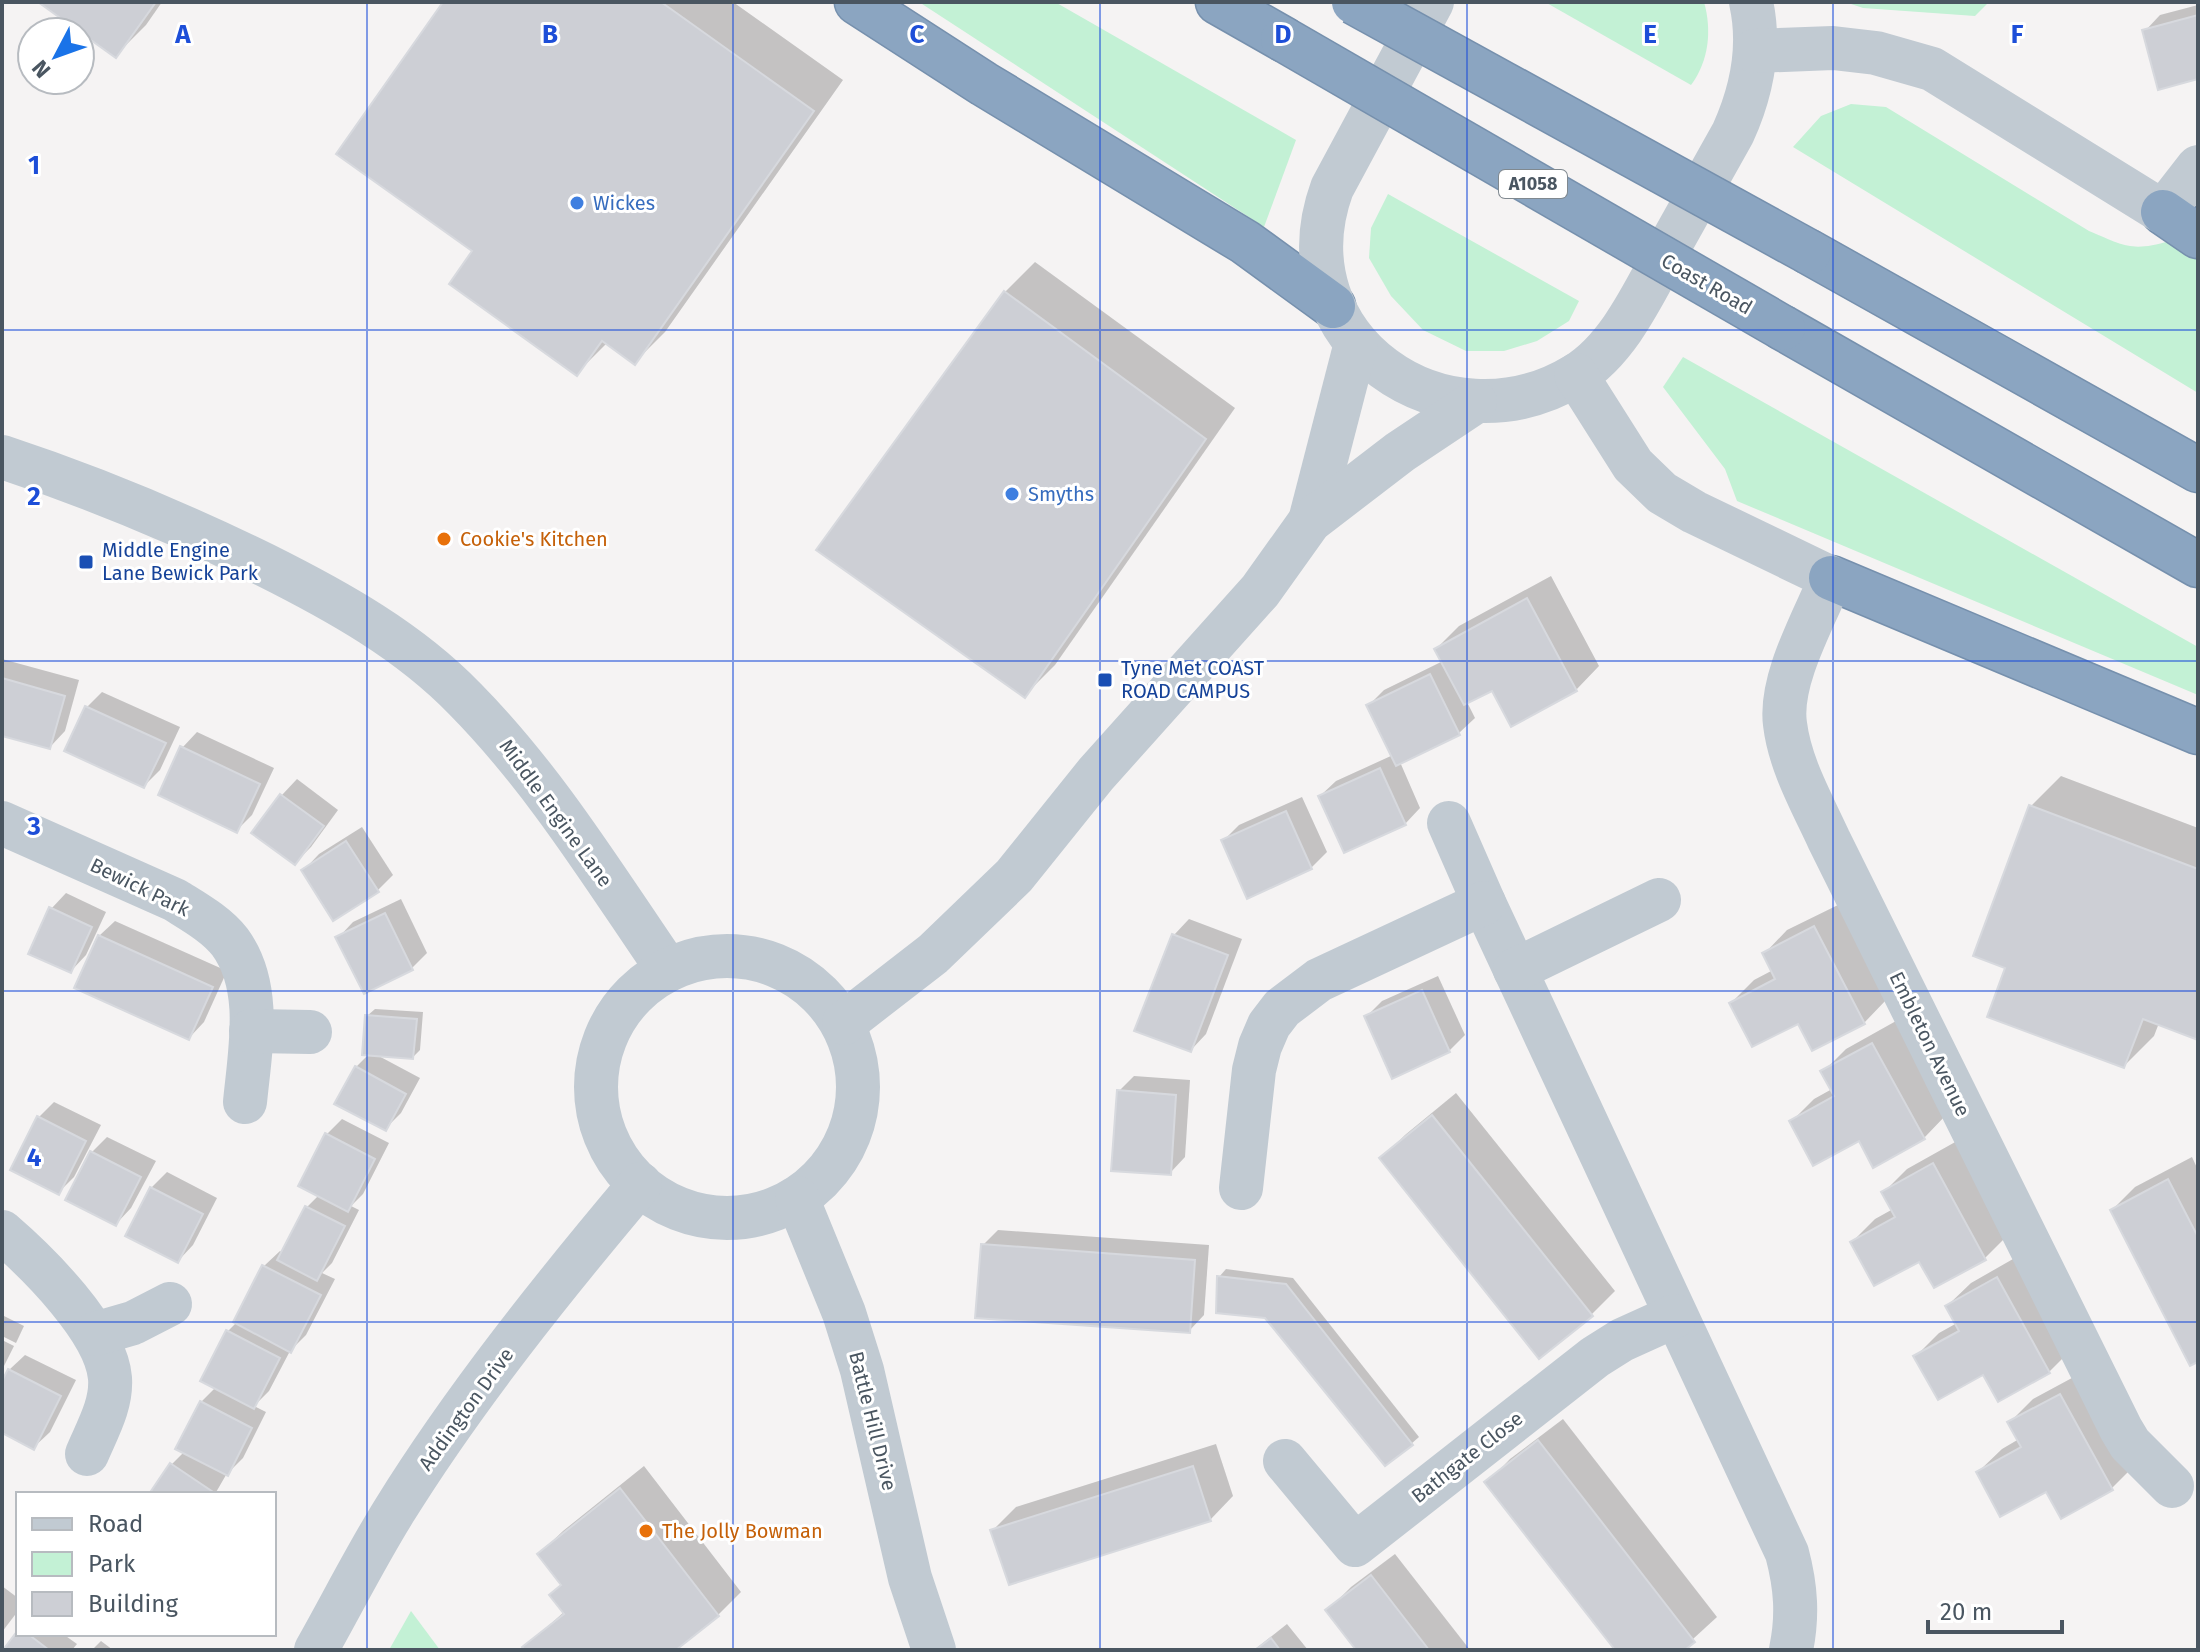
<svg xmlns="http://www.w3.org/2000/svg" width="2200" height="1652" font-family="'Fira Sans',sans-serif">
  <rect width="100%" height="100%" fill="#f5f3f3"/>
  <g fill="#c3f1d5">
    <path d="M919,2H1055L1296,140L1264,227Z"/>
    <path d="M1545,2H1704C1712,30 1709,61 1691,85Z"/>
    <path d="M1845,2H1989L1975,16L1863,8Z"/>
    <path d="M1851,104L1886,107L2089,231C2125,246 2131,252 2170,241L2198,261V393L1793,147L1821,116Z"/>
    <path d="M1388,194L1579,301L1569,321L1537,341L1504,351H1466L1423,330L1391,296L1369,258L1371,228Z"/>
    <path d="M1683,357L2198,647V695L1737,501L1725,469L1663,387Z"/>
    <path d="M411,1611L440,1650H389Z"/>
  </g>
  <g fill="#0003">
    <path d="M42,2H162L146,25L116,55Z"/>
    <path d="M445,2H733L843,80L665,332L635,362L607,343L577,373L475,251Z"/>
    <path d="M2198,5V77L2145,31L2160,15Z"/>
    <path d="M1035,262L1235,408L1055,665L1025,695L1005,292Z"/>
    <path d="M1551,576L1599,666L1576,690L1493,688L1467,702L1475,718L1459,733L1400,762L1420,808L1405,824L1320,796L1336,781L1393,755L1368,706L1384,690L1443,661L1436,649L1459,626Z"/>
    <path d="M2,659L79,680L65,731L50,747L2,734Z"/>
    <path d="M102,692L180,727L160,770L144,786L87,707Z"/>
    <path d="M197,732L274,768L252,815L237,830L182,748Z"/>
    <path d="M2061,776L2198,828V1038L2159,1023L2154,1036L2124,1066L2008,967L2031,806Z"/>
    <path d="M297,779L338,810L311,847L295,863L254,833L282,795Z"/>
    <path d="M1302,797L1327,852L1311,868L1223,841L1239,825Z"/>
    <path d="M362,827L393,875L377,891L304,870L319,854Z"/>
    <path d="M66,893L106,912L86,955L71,971L51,909Z"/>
    <path d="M401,899L427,953L412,968L338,938L353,922Z"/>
    <path d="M1838,905L1887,999L1864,1023L1798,1021L1731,1003L1754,980L1773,970L1764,954L1787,930Z"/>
    <path d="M1189,919L1242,939L1206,1034L1191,1050L1174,935Z"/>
    <path d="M115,921L227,971L204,1022L189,1038L99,936Z"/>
    <path d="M1438,976L1465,1035L1449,1051L1366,1017L1382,1001Z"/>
    <path d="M375,1009L423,1012L420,1050L413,1057L375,1054L420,1078L401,1113L385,1129L356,1067L370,1053L367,1016Z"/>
    <path d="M1896,1021L1947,1114L1924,1138H1860L1791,1122L1814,1099L1832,1089L1823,1072L1846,1049Z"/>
    <path d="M1134,1076L1190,1080L1185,1157L1170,1173L1119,1091Z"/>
    <path d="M1456,1093L1615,1291L1592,1314L1382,1158L1405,1135Z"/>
    <path d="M54,1102L101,1125L74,1177L59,1192L39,1117Z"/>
    <path d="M342,1119L389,1143L363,1194L351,1206L359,1210L332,1263L322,1273L335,1279L306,1335L290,1351L269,1391L254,1406L266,1412L243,1458L226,1475L215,1494H152L172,1464L185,1451L201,1402L216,1387L228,1331L237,1322L264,1266L280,1251L283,1253L307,1207L319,1195L327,1134Z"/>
    <path d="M107,1137L156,1161L131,1208L116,1224L92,1152Z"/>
    <path d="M1957,1141L2008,1235L1985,1258L1920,1259L1852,1242L1875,1219L1893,1209L1884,1192L1907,1169Z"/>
    <path d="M2192,1157L2198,1170V1360L2112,1210L2135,1187Z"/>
    <path d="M167,1172L217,1198L193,1245L178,1261L151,1188Z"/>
    <path d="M998,1230L1209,1245L1204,1315L1189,1331L983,1245Z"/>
    <path d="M2020,1255L2072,1349L2049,1372H1984L1916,1356L1939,1333L1957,1323L1947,1306L1971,1283Z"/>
    <path d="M1226,1269L1293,1278L1419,1437L1411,1444L1219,1277Z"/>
    <path d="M2,1315L24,1326L16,1343L2,1336Z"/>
    <path d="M2,1340L14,1346L2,1370Z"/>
    <path d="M25,1355L76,1380L50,1432L34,1447L2,1431V1385L9,1370Z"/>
    <path d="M2083,1372L2135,1465L2112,1488L2046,1489L1978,1472L2002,1449L2019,1439L2010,1422L2033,1399Z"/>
    <path d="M1563,1419L1717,1617L1681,1650H1618L1487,1483L1510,1459Z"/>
    <path d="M1216,1444L1233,1496L1210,1520L993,1530L1016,1507Z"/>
    <path d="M644,1466L741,1592L718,1615L673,1650H527L525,1647L565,1611L563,1584L539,1554L563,1531Z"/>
    <path d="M1395,1554L1470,1650H1359L1328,1610L1351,1587Z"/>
    <path d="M2,1586L18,1598V1611L2,1632Z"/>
    <path d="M1287,1624L1308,1650H1254Z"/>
    <path d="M18,1634H63L77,1644L72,1650H6Z"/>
    <path d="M101,1641L113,1650H92Z"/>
  </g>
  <g fill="#cdcfd5" stroke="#d7d9de" stroke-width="2">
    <path d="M38,2H156L116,58Z"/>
    <path d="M443,2H661L814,111L635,365L602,341L577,376L449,284L472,251L336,154Z"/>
    <path d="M2198,15V79L2158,90L2142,30Z"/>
    <path d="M1004,291L1206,439L1025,698L816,550Z"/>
    <path d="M1527,598L1577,691L1511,727L1492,691L1464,705L1434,649Z"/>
    <path d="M1430,674L1460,735L1396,766L1366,705Z"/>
    <path d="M2,678L65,696L50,749L2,736Z"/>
    <path d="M85,706L166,743L144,788L64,751Z"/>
    <path d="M180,746L260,784L237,833L158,795Z"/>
    <path d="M1380,768L1406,825L1344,853L1318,796Z"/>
    <path d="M280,794L324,826L295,865L251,833Z"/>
    <path d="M2029,805L2198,869V1040L2143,1019L2124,1068L1987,1017L2005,968L1973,956Z"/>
    <path d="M1286,811L1312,869L1247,899L1221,840Z"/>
    <path d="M346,841L379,892L333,921L301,870Z"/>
    <path d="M49,907L92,927L71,973L28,954Z"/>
    <path d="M385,913L413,970L364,994L335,937Z"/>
    <path d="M1814,926L1865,1024L1812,1051L1798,1024L1752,1047L1729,1003L1775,979L1762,953Z"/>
    <path d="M1172,934L1228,955L1191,1052L1134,1031Z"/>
    <path d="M98,935L213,987L189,1040L74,988Z"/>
    <path d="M1422,990L1450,1052L1392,1079L1364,1016Z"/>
    <path d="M365,1015L417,1019L413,1059L362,1055Z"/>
    <path d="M1872,1043L1925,1139L1873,1168L1859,1141L1813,1166L1789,1121L1834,1096L1820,1071Z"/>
    <path d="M355,1066L406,1094L386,1131L334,1104Z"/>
    <path d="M1117,1090L1176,1095L1171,1175L1111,1171Z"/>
    <path d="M1432,1115L1593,1316L1539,1359L1379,1158Z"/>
    <path d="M37,1116L86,1141L59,1195L10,1170Z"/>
    <path d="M325,1133L375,1159L348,1212L298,1186Z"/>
    <path d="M90,1151L141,1177L116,1226L65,1200Z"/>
    <path d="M1933,1163L1986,1260L1934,1288L1919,1262L1874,1286L1850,1242L1895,1217L1881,1192Z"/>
    <path d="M2168,1179L2198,1237V1362L2190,1366L2110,1210Z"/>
    <path d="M150,1187L203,1214L178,1263L125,1236Z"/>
    <path d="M305,1206L345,1226L317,1281L277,1260Z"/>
    <path d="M981,1244L1195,1260L1190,1333L975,1318Z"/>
    <path d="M262,1265L321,1295L291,1353L233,1322Z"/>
    <path d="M1217,1276L1286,1284L1413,1445L1385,1466L1265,1318L1216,1313Z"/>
    <path d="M1997,1277L2050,1373L1998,1402L1983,1375L1938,1400L1913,1356L1959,1331L1945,1306Z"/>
    <path d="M226,1330L280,1358L254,1409L200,1381Z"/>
    <path d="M8,1369L61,1396L34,1450L2,1433V1381Z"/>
    <path d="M2060,1394L2113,1490L2061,1519L2046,1492L2000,1517L1976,1472L2021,1447L2007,1422Z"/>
    <path d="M200,1401L252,1428L228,1476L175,1449Z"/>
    <path d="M1538,1440L1695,1642L1685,1650H1615L1484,1482Z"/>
    <path d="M170,1463L213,1492L211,1494H149Z"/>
    <path d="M1193,1466L1211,1521L1009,1585L990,1530Z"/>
    <path d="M620,1488L719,1616L676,1650H525L522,1647L564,1614L549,1595L561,1585L537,1554Z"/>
    <path d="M1371,1575L1429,1650H1356L1325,1610Z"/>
    <path d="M18,1630V1634H28L49,1650H3Z"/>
    <path d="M1271,1638L1280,1650H1255Z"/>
  </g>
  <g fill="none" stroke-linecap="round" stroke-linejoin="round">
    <defs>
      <g id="highway">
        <path d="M857,2L984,84L1245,242L1333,306"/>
        <path d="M1218,2L1283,39"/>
        <path d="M2163,212L2198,236"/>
        <path d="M1809,252L2198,470"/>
        <path d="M1783,328L2198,565"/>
        <path d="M1831,578L2198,732"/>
      </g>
    </defs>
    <use href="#highway" stroke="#7690ad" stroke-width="47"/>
    <g stroke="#c1cad2" stroke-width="44">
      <path d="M1432,2L1332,188C1277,339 1444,455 1576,375C1619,349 1644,292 1668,249C1690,210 1712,171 1733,133C1752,91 1761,47 1751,2"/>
      <path d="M1755,51L1833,48L1876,53L1932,69L2163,212L2198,167"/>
      <path d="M1576,375L1633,465L1662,493L1694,512L1831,578C1814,619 1779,680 1785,724C1790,765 1812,803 1829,840L2121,1429L2130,1444L2172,1486"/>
      <path d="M2,457C93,487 179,523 265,565C337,601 409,641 465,699C545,780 604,877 668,970"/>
      <path d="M1310,521L1356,343"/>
      <path d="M2,823L175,900C194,912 216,924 230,942C263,987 250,1050 245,1102"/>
      <path d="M1449,823L1484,903L1787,1553C1796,1587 1798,1616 1791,1650"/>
      <circle cx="727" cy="1087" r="131"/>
      <path d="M1515,970L1659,900"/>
      <path d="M844,1023L933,954L1014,876L1096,774L1260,591L1310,521L1400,452L1475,402"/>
      <path d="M251,1031L310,1032"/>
      <path d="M1241,1188L1254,1070L1260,1046L1269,1025L1282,1008L1319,980L1484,903"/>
      <path d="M797,1198L844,1313L862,1370L910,1578L934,1650"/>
      <path d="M2,1232C38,1263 106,1330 110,1378C112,1405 97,1430 87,1454"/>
      <path d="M95,1334L133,1323L170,1304"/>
      <path d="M1285,1461L1355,1545L1595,1357L1622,1340L1675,1316"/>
      <path d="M316,1650C342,1604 366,1556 394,1511C464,1398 554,1286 640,1184"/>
    </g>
    <use href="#highway" stroke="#8ba5c1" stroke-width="44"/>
    <defs>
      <g id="highway-bridge">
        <path d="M1354,2L1809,252"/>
        <path d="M1283,39L1783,328"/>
      </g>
    </defs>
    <use href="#highway-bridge" stroke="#7690ad" stroke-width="47" stroke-linecap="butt"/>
    <use href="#highway-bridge" stroke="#8ba5c1" stroke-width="44"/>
  </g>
  <path fill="none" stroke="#1d4ed8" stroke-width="2" stroke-opacity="0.55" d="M367,2V1650M733,2V1650M1100,2V1650M1467,2V1650M1833,2V1650M2,330H2198M2,661H2198M2,991H2198M2,1322H2198"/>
  <g fill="#3f7fe0" stroke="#fff" stroke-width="3">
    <circle cx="577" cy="203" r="8"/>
    <circle cx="1012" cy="494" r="8"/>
  </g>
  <g fill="#e8710a" stroke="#fff" stroke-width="3">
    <circle cx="444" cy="539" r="8"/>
    <circle cx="646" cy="1531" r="8"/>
  </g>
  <g fill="#1a4fb4" stroke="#fff" stroke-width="3">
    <rect x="78" y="554" width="16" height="16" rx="4"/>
    <rect x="1097" y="672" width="16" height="16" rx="4"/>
  </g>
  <g text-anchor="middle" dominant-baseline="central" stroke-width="6" stroke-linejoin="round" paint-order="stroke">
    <rect fill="#fff" stroke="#808990" stroke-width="2" x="1499" y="170" width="68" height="28" rx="6"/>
    <g font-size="18" font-weight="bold" fill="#4a5661">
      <text x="1533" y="184">A1058</text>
    </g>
    <g font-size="20" fill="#366cbe" stroke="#fff" text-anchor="start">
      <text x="593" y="203">Wickes</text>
      <text x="1028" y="494">Smyths</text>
    </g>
    <g font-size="20" fill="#4a5661" stroke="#fff">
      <text transform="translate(1707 284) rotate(30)">Coast Road</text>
      <text transform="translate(556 813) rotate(54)">Middle Engine Lane</text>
      <text transform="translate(140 887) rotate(26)">Bewick Park</text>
      <text transform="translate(1930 1044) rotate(64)">Embleton Avenue</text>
      <text transform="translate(466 1409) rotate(-54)">Addington Drive</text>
      <text transform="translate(873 1421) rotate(76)">Battle Hill Drive</text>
      <text transform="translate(1467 1457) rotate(-38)">Bathgate Close</text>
    </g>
    <g font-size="20" fill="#c56008" stroke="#fff" text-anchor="start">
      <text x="460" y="539">Cookie's Kitchen</text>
      <text x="662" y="1531">The Jolly Bowman</text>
    </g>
    <g font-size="20" fill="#164399" stroke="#fff" text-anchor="start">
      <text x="102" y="550">Middle Engine<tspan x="102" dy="23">Lane Bewick Park</tspan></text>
      <text x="1121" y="668">Tyne Met COAST<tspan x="1121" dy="23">ROAD CAMPUS</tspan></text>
    </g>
  </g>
  <g font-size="26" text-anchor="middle" font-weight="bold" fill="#1d4ed8" stroke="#fff" stroke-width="6" stroke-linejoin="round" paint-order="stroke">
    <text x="183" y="43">A</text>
    <text x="550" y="43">B</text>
    <text x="917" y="43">C</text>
    <text x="1283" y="43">D</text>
    <text x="1650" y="43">E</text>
    <text x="2017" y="43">F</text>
    <text x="34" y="174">1</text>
    <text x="34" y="505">2</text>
    <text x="34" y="835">3</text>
    <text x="34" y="1166">4</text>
  </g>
  <rect width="2200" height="1652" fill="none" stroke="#4a5661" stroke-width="8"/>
  <rect x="16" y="1492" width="260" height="144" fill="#ffffff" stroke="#b7bbc0" stroke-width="2"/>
  <rect x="32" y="1518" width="40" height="12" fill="#c1cad2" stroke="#b7bbc0" stroke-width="2"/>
  <text x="88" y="1532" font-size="24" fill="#4a5661">Road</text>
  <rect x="32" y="1552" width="40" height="24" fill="#c3f1d5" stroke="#b7bbc0" stroke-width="2"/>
  <text x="88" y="1572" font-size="24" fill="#4a5661">Park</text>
  <rect x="32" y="1592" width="40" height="24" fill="#cdcfd5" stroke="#b7bbc0" stroke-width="2"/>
  <text x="88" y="1612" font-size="24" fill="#4a5661">Building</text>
  <g transform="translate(56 56) rotate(229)"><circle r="38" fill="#ffffff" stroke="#b7bbc0" stroke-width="2"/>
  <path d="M0-6L14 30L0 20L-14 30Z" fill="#1a73e8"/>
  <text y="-12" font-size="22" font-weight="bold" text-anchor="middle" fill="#4a5661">N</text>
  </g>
  <path d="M1928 1620v12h134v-12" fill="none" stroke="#4a5661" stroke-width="4"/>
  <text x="1940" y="1620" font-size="24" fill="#4a5661" stroke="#ffffff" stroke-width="6" paint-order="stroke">20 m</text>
</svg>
